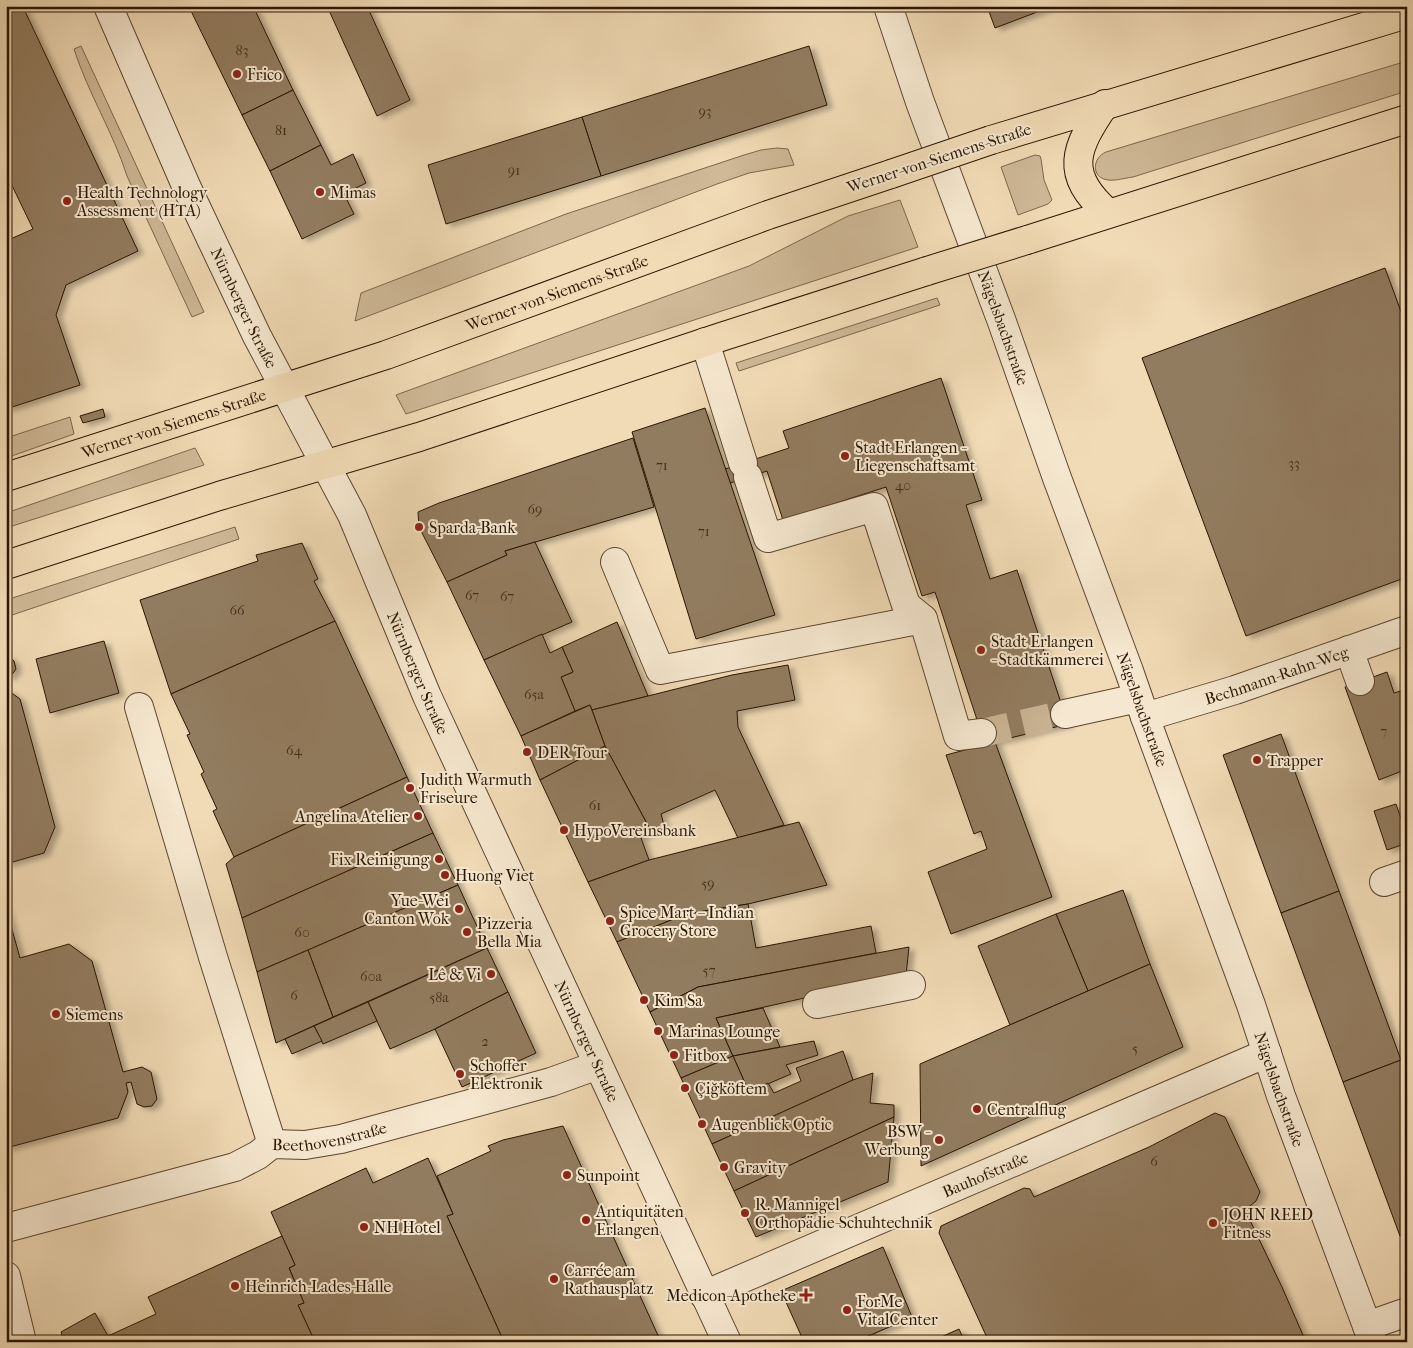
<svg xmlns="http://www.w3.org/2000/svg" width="1413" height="1348" font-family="'IM FELL French Canon',serif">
  <defs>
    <filter id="shadow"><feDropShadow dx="5.5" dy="3" stdDeviation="2.5" flood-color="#0004"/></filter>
  </defs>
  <rect width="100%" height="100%" fill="#f1dbb6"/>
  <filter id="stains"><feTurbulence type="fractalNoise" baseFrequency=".004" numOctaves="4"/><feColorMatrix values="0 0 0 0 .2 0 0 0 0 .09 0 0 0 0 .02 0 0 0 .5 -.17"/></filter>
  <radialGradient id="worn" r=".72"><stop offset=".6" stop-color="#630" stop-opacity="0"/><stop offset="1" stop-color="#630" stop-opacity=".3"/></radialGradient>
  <g fill="#cfb997" stroke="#7d674c">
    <path d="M81,46L204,312L192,317L127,176C113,132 88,93 74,49Z"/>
    <path d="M1407,61V91L1133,177C1125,178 1116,181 1108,180C1091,178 1092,158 1106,152Z"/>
    <path d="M777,148L788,149L794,165L749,173L717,184L355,321L361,293L566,214L744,155L761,150Z"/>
    <path d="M1035,155L1040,156L1041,159L1044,180L1052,200L1048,204L1018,215L1001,167Z"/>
    <path d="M900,200L918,247L406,414L396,395L749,266L848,216Z"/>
    <path d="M937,298L940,305L739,371L736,363Z"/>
    <path d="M70,417L74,434L6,458V438Z"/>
    <path d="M195,448L204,465L6,528V513Z"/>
    <path d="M235,527L239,539L6,617V600Z"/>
  </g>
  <g fill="#927c5f" stroke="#2b1501" filter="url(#shadow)">
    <path d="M200,6H253L293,90L242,115L191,11Z"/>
    <path d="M327,6H367L410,100L377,116Z"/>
    <path d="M987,6H1053L995,28Z"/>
    <path d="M23,7L138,251L66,285L56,315L80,385L6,409V241L33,229L6,173V15Z"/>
    <path d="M809,46L827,105L601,176L582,117Z"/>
    <path d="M293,90L321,145L270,171L242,115Z"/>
    <path d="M582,117L601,176L446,224L428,165Z"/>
    <path d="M321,145L331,165L353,154L366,183L344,194L354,214L302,239L270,171Z"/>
    <path d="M1385,268L1407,328V577L1246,636L1142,358Z"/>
    <path d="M941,378L982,500L966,505L990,579L1017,570L1068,724L985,744L935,592L922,596L886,487L783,520L767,471L730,483L725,469L789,448L783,431Z"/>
    <path d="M705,408L775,615L696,639L632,432Z"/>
    <path d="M103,409L105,417L83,423L80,416Z"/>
    <path d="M633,438L654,507L505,551L507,555L447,582L419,527L418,512L439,503Z"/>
    <path d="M535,542L572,622L484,660L447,582L507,555L505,551Z"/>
    <path d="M302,543L318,579L314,581L335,621L171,694L140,600L258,561L256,555Z"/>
    <path d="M335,621L407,777L234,857L213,811L217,809L201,774L204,772L187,735L190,734L171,694Z"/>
    <path d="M617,622L648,696L592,710L590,705L575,711L561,677L573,672L562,647Z"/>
    <path d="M542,634L550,653L562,647L573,672L561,677L575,711L521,736L484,660Z"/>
    <path d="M104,641L119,693L50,713L36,659Z"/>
    <path d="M7,655L14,661L16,669L11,676L6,677Z"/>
    <path d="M788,665L795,700L737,711L738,727L784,825L738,838L715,790L661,814L664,825L651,831L605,746L592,710L732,675Z"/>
    <path d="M1387,672L1394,693L1407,689V769L1379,780L1345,687Z"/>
    <path d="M6,689L20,699L55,827L44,853L6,864Z"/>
    <path d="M590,705L605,746L540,780L521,736Z"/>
    <path d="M1281,734L1339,891L1281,913L1223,755Z"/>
    <path d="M995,742L1052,897L951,934L928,872L987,849L981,831L974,834L946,755Z"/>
    <path d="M605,746L651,831L641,838L649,860L588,882L540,780Z"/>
    <path d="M407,777L433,833L242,918L226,864L234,857Z"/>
    <path d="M1396,804L1407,836V843L1387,850L1374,811Z"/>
    <path d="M799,822L827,885L748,904L686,914L617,942L588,882L649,860Z"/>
    <path d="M433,833L458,885L257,972L242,918Z"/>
    <path d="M458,885L487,948L333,1017L308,950Z"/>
    <path d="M1123,890L1150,964L1088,991L1056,914Z"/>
    <path d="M1339,891L1401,1060L1343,1082L1281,913Z"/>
    <path d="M748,904L756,948L871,926L876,953L698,987L650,1012L617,942L686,914Z"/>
    <path d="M6,908L20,958L69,944L92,961L123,1072L142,1067L151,1072L157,1099L152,1106L144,1107L137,1104L131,1082L126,1083L128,1092L118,1118L6,1148Z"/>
    <path d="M1056,914L1088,991L1010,1025L978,946Z"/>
    <path d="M909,947L906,975L716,1018L733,1056L681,1078L650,1012L698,987Z"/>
    <path d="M487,948L508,992L435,1029L390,1049L368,1002Z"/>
    <path d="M308,950L333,1017L276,1043L257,972Z"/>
    <path d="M1150,964L1183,1047L921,1166L920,1064Z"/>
    <path d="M508,992L536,1053L462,1087L435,1029Z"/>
    <path d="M368,1002L377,1021L323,1044L314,1026Z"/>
    <path d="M763,1008L780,1047L733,1056L716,1018Z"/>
    <path d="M314,1026L322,1041L292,1054L285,1039Z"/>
    <path d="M814,1041L818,1055L786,1065L791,1074L749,1092L733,1056Z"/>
    <path d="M843,1051L853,1080L712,1144L681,1078L733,1056L749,1092L768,1083L774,1093L801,1081L796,1068Z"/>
    <path d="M1401,1060L1407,1075V1234L1400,1236L1343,1082Z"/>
    <path d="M873,1073L870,1103L894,1105V1117L734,1191L712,1144L853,1080Z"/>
    <path d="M1215,1113L1225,1117L1260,1192L1256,1201L1245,1210L1282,1287L1306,1342H989L939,1233L941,1226L1024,1188L1030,1189L1034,1197L1149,1147Z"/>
    <path d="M894,1117L888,1182L756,1237L734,1191Z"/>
    <path d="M563,1126L661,1342H504L447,1216L453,1214L437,1176L491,1151L488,1146L503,1140Z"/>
    <path d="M428,1158L453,1214L447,1216L504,1342H315L298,1305L304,1303L289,1268L295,1265L271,1212L366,1168L373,1183Z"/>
    <path d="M282,1236L295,1265L289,1268L304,1303L298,1305L315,1342H64L61,1332L95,1313L108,1336L156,1314L148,1297Z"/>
    <path d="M883,1247L912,1317L855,1342H804L781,1291Z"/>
    <path d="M959,1329L965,1342H930Z"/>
    <path d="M870,1335L873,1342H855Z"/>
  </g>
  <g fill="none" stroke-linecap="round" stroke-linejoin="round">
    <path stroke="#c9b392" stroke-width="28" stroke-dasharray="28 14" stroke-linecap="butt" d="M982,733L1065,714"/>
    <defs>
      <g id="minor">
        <path id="s1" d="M108,6L187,188L257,336L352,515L427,696L727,1342"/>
        <path id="s2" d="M888,6L920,102L1002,322L1057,478L1129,671L1145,717L1251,1005L1281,1096L1373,1342"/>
        <path d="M705,342L743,463"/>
        <path d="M748,477L768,538L874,507L906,605L923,619L958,736L982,733"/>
        <path d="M615,562L660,670L923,619"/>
        <path d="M1349,650L1360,681"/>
        <path d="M139,707L213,957L272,1144"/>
        <path d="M1065,714L1138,698"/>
        <path id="s3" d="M1145,717L1235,690L1407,630"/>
        <path d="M1384,882L1407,874"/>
        <path d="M817,1004L911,985"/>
        <path id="s4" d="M6,1228L235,1167L258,1155L272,1144L305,1145L341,1139L551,1082L598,1065"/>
        <path d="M6,1276L22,1342"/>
        <path id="s5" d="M704,1295L1267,1053"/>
        <path d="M1367,1326L1407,1312"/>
      </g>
      <g id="major">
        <path d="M1105,104C1075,148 1063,174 1108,213"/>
        <path d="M991,140L1407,14"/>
        <path d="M1027,240L1407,119"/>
        <path id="s6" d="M6,477L386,355L768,215L891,174"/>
        <path d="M6,565L219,496L419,437L724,336L927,271"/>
      </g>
    </defs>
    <use href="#minor" stroke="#5c462e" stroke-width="30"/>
    <use href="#major" stroke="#2b1501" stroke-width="30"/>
    <use href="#minor" stroke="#f6e8d0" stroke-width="28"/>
    <use href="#major" stroke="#f1dbb6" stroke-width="28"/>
    <defs>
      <g id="major-bridge">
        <path d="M891,174L991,140"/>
        <path d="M927,271L1027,240"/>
      </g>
    </defs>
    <use href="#major-bridge" stroke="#2b1501" stroke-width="30" stroke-linecap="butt"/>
    <use href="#major-bridge" stroke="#f1dbb6" stroke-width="28"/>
  </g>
  <g fill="#8f2418" stroke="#f6e8d0" stroke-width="2">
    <circle cx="237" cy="74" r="5"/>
    <circle cx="320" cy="192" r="5"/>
    <circle cx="67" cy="201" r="5"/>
    <circle cx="845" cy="456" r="5"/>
    <circle cx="419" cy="527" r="5"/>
    <circle cx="981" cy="650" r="5"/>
    <circle cx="527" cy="752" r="5"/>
    <circle cx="1257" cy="760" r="5"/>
    <circle cx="410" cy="788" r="5"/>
    <circle cx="418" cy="816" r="5"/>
    <circle cx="564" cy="830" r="5"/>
    <circle cx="439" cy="859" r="5"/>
    <circle cx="445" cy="875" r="5"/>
    <circle cx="459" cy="909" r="5"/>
    <circle cx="610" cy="921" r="5"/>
    <circle cx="467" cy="932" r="5"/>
    <circle cx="491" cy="974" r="5"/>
    <circle cx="644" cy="1000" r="5"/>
    <circle cx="56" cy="1014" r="5"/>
    <circle cx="658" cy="1031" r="5"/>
    <circle cx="674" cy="1055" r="5"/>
    <circle cx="460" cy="1074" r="5"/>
    <circle cx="685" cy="1088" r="5"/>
    <circle cx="977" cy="1109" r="5"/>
    <circle cx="702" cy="1124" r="5"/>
    <circle cx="939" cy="1140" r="5"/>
    <circle cx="724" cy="1167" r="5"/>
    <circle cx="567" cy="1175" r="5"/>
    <circle cx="745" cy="1213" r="5"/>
    <circle cx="586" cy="1220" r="5"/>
    <circle cx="1213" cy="1223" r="5"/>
    <circle cx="364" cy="1227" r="5"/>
    <circle cx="554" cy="1279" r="5"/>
    <circle cx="235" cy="1286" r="5"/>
    <path d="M803.5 1287.5h5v5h5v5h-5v5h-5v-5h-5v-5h5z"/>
    <circle cx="847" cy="1310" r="5"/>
  </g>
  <g text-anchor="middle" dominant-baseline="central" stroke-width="4" stroke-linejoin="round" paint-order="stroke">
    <g font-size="14" fill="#452f18">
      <text x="242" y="50">83</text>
      <text x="705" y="111">93</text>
      <text x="281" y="130">81</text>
      <text x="514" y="170">91</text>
      <text x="1294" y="463">33</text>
      <text x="662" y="465">71</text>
      <text x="903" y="485">40</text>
      <text x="535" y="509">69</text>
      <text x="704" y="531">71</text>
      <text x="472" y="595">67</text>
      <text x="507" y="596">67</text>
      <text x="237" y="610">66</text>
      <text x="534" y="694">65a</text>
      <text x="1384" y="731">7</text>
      <text x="294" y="750">64</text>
      <text x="595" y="805">61</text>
      <text x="708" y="883">59</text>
      <text x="302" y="932">60</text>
      <text x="709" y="970">57</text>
      <text x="371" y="976">60a</text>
      <text x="294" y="995">6</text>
      <text x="439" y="997">58a</text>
      <text x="485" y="1041">2</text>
      <text x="1135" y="1048">5</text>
      <text x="1154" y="1161">6</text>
    </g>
    <g font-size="16" fill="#2b1501" stroke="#f6e8d0" text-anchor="start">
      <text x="247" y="74">Frico</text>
      <text x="77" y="192">Health Technology<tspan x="77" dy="18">Assessment (HTA)</tspan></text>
      <text x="330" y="192">Mimas</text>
      <text x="855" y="447">Stadt Erlangen -<tspan x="855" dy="18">Liegenschaftsamt</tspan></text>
      <text x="429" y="527">Sparda-Bank</text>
      <text x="991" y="641">Stadt Erlangen<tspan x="991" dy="18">- Stadtkämmerei</tspan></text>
      <text x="537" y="752">DER Tour</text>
      <text x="1267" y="760">Trapper</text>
      <text x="420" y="779">Judith Warmuth<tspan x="420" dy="18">Friseure</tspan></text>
      <text x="408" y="816" text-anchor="end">Angelina Atelier</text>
      <text x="574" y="830">HypoVereinsbank</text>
      <text x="429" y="859" text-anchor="end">Fix Reinigung</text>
      <text x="455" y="875">Huong Viet</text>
      <text x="449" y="900" text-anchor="end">Yue-Wei<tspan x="449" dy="18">Canton Wok</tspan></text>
      <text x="620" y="912">Spice Mart – Indian<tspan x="620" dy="18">Grocery Store</tspan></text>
      <text x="477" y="923">Pizzeria<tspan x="477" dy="18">Bella Mia</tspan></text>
      <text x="481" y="974" text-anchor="end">Lê &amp; Vi</text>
      <text x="654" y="1000">Kim Sa</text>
      <text x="66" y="1014">Siemens</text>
      <text x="668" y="1031">Marinas Lounge</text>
      <text x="684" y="1055">Fitbox</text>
      <text x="470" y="1065">Schoffer<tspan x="470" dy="18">Elektronik</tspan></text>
      <text x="695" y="1088">Çiğköftem</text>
      <text x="987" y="1109">Centralflug</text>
      <text x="712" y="1124">Augenblick Optic</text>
      <text x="929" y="1131" text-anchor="end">BSW -<tspan x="929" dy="18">Werbung</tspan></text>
      <text x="734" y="1167">Gravity</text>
      <text x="577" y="1175">Sunpoint</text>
      <text x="755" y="1204">R. Mannigel<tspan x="755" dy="18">Orthopädie-Schuhtechnik</tspan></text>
      <text x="596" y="1211">Antiquitäten<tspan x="596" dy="18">Erlangen</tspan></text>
      <text x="1223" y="1214">JOHN REED<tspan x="1223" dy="18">Fitness</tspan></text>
      <text x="374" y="1227">NH Hotel</text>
      <text x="564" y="1270">Carrée am<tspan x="564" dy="18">Rathausplatz</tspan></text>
      <text x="245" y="1286">Heinrich-Lades-Halle</text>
      <text x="796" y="1295" text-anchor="end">Medicon-Apotheke</text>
      <text x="857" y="1301">ForMe<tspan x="857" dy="18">VitalCenter</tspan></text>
    </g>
    <g font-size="16" fill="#2b1501" stroke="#f6e8d0">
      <text transform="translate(939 158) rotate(-18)">Werner-von-Siemens-Straße</text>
      <text stroke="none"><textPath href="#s6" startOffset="581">Werner-von-Siemens-Straße</textPath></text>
      <text stroke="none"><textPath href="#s1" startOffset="331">Nürnberger Straße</textPath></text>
      <text stroke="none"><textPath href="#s2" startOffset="342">Nägelsbachstraße</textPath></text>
      <text stroke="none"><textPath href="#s6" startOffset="176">Werner-von-Siemens-Straße</textPath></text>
      <text stroke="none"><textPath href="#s1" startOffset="736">Nürnberger Straße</textPath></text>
      <text stroke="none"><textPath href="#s3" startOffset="138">Bechmann-Rahn-Weg</textPath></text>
      <text stroke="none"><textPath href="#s2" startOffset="748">Nägelsbachstraße</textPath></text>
      <text stroke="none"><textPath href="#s1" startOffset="1141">Nürnberger Straße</textPath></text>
      <text stroke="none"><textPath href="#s2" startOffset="1152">Nägelsbachstraße</textPath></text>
      <text stroke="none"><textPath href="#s4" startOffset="339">Beethovenstraße</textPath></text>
      <text stroke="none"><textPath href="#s5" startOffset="306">Bauhofstraße</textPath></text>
    </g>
  </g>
  <rect width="1413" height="1348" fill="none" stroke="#f1dbb6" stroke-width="25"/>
  <rect x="8" y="8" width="1398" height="1333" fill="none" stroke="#2b1501" stroke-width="2.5"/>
  <rect x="12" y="12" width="1388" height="1323" fill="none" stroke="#2b1501"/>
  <rect width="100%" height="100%" filter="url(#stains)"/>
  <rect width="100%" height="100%" fill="url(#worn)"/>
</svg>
